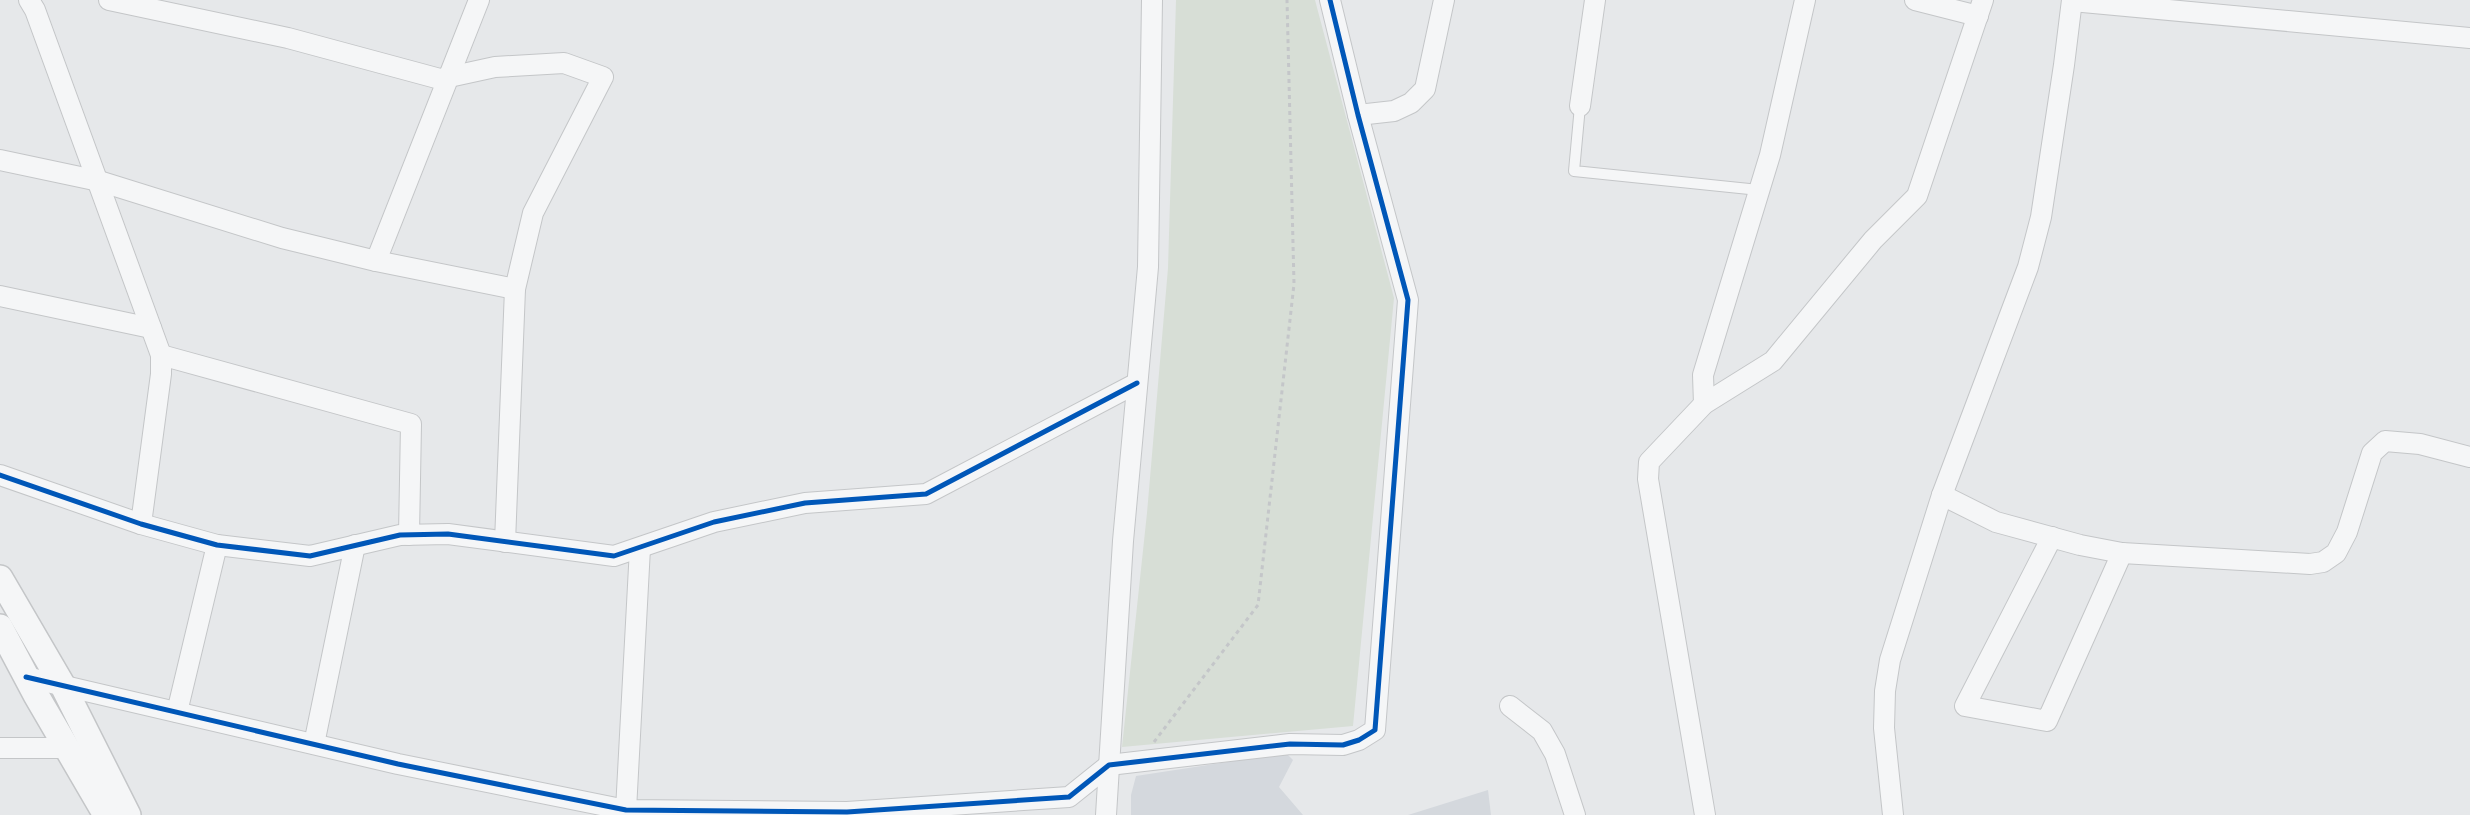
<svg xmlns="http://www.w3.org/2000/svg" width="2470" height="815" font-family="Ubuntu,sans-serif">
  <rect width="100%" height="100%" fill="#e6e8ea"/>
  <g fill="#d4d8dd">
    <path d="M1286,753L1293,760L1279,787L1303,815H1131V795L1136,776Z"/>
    <path d="M1488,790L1491,815H1408Z"/>
  </g>
  <path fill="#d7ded6" d="M1176,0H1315L1394,298L1353,726L1122,747L1147,513L1168,268Z"/>
  <g fill="none" stroke-linecap="round" stroke-linejoin="round">
    <defs>
      <path id="service" d="M1580,106L1574,171L1759,190"/>
      <g id="minor">
        <path d="M29,0L35,10L161,355V374L141,524"/>
        <path d="M109,0L288,38L440,79L495,67L564,63L603,77L533,213L515,289L505,542"/>
        <path d="M1915,0L1978,16"/>
        <path d="M2072,1L2470,38"/>
        <path d="M1580,106L1595,0"/>
        <path d="M1358,115L1394,111L1411,103L1425,89L1444,0"/>
        <path d="M0,160L99,181L282,238L376,261L515,289"/>
        <path d="M376,261L479,0"/>
        <path d="M0,296L151,328"/>
        <path d="M161,355L411,424L409,535"/>
        <path d="M1704,404L1703,375L1770,155L1805,0"/>
        <path d="M0,475L141,524L217,545L310,556L400,535L448,534L614,556L714,522L805,503L926,494L1137,383"/>
        <path d="M1942,495L1996,522L2080,545L2122,553L2310,564L2323,562L2336,553L2347,532L2372,453L2385,441L2420,444L2470,457"/>
        <path d="M2052,537L1965,706L2047,721L2122,553"/>
        <path d="M26,677L398,764L626,810L847,812L1069,797L1109,765L1290,744L1343,745L1359,740L1375,730L1408,300L1358,115L1330,0"/>
        <path d="M1510,706L1542,731L1555,754L1575,815"/>
        <path d="M177,712L217,545"/>
        <path d="M314,744L355,545"/>
        <path d="M0,748H68"/>
        <path d="M626,810L640,548"/>
        <path d="M1106,815L1123,541L1148,267L1152,0"/>
        <path d="M1705,815L1648,479L1649,462L1704,404L1773,361L1873,240L1917,196L1983,0"/>
        <path d="M1893,815L1884,728L1885,691L1890,660L1942,495L2028,267L2041,217L2064,65L2072,0"/>
      </g>
      <g id="tertiary">
        <path d="M0,578L63,686L128,815"/>
        <path d="M0,627L36,695L106,815"/>
      </g>
    </defs>
    <use href="#service" stroke="#c4c6c8" stroke-width="12"/>
    <use href="#minor" stroke="#c4c6c8" stroke-width="22"/>
    <use href="#tertiary" stroke="#c4c6c8" stroke-width="28"/>
    <path stroke="#c4c6c9" stroke-width="3" stroke-dasharray="4 4" stroke-linecap="butt" d="M1154,742L1258,605L1294,284L1287,0"/>
    <use href="#service" stroke="#f5f6f7" stroke-width="10"/>
    <use href="#minor" stroke="#f5f6f7" stroke-width="20"/>
    <use href="#tertiary" stroke="#f5f6f7" stroke-width="25"/>
    <defs>
      <g id="cycleway">
        <path d="M0,475L141,524L217,545L310,556L400,535L448,534L614,556L714,522L805,503L926,494L1137,383"/>
        <path d="M26,677L398,764L626,810L847,812L1069,797L1109,765L1290,744L1343,745L1359,740L1375,730L1408,300L1358,115L1330,0"/>
      </g>
    </defs>
    <use href="#cycleway" stroke="#f4f6f9" stroke-width="8"/>
    <use href="#cycleway" stroke="#0057b8" stroke-width="5"/>
  </g>
</svg>
